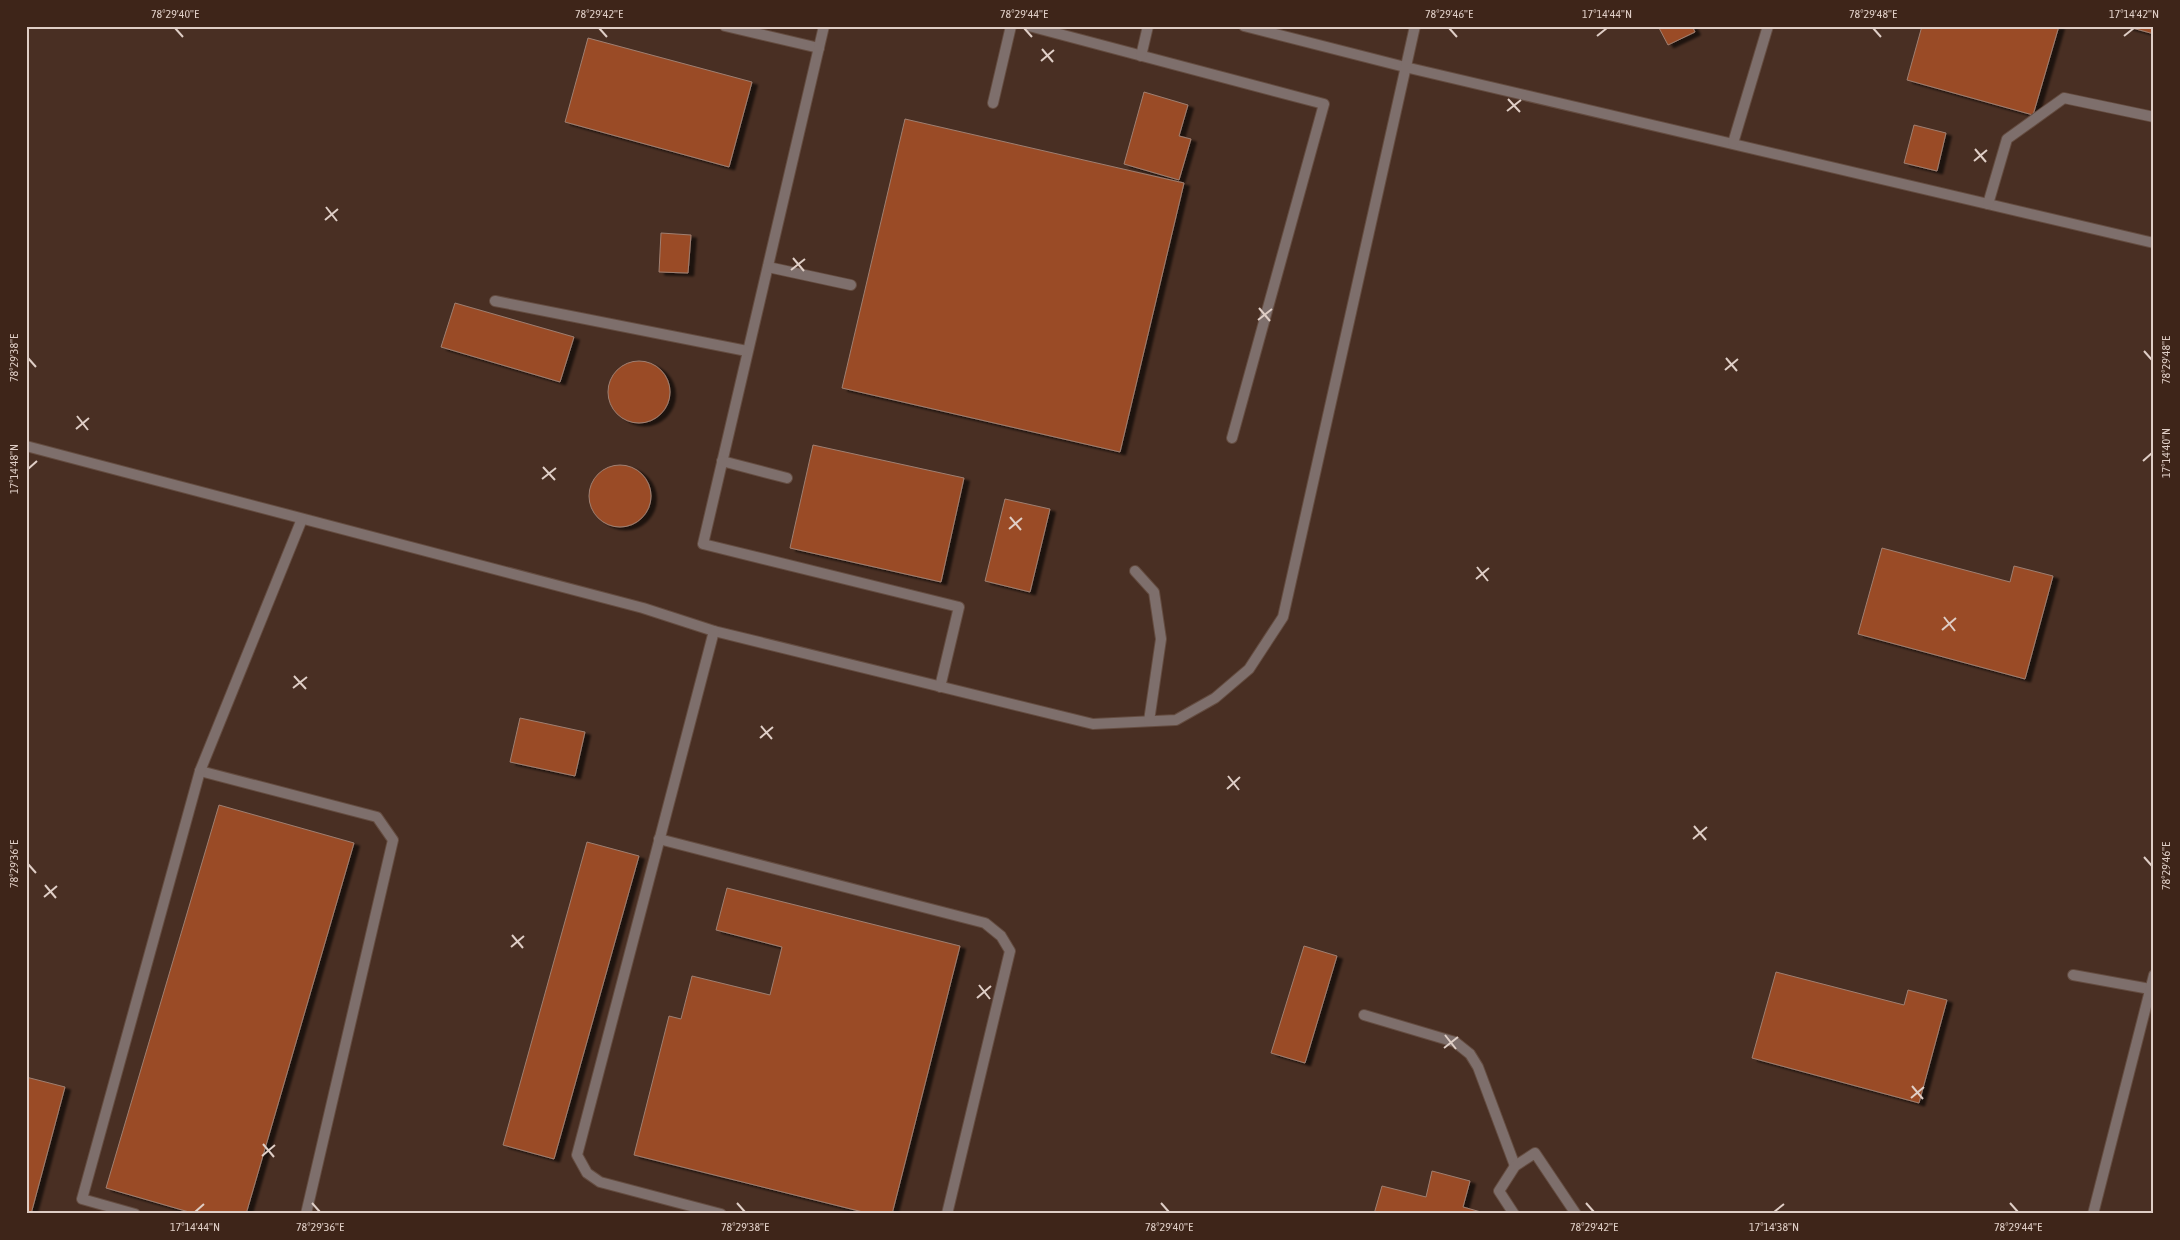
<svg xmlns="http://www.w3.org/2000/svg" width="2180" height="1240" font-family="'Asap Condensed',sans-serif">
  <defs>
    <filter id="shadow"><feDropShadow dx="5.5" dy="3" stdDeviation="1" flood-color="#0009"/></filter>
  </defs>
  <rect width="100%" height="100%" fill="#492f23"/>
  <g fill="#9a4c26" stroke="#9f7f71" filter="url(#shadow)">
    <path d="M1658,26H1692L1695,32L1668,45Z"/>
    <path d="M1922,26H2059L2033,115L1907,80Z"/>
    <path d="M2125,26H2154V34Z"/>
    <path d="M588,38L752,82L729,167L565,122Z"/>
    <path d="M1144,92L1188,105L1179,136L1191,139L1179,180L1124,164Z"/>
    <path d="M905,119L1184,183L1120,452L842,388Z"/>
    <path d="M1914,125L1946,133L1937,171L1904,163Z"/>
    <path d="M661,233L691,235L688,273L659,272Z"/>
    <path d="M455,303L574,337L560,382L441,347Z"/>
    <circle cx="639" cy="392" r="31"/>
    <path d="M813,445L964,478L941,582L790,548Z"/>
    <circle cx="620" cy="496" r="31"/>
    <path d="M1005,499L1050,509L1030,592L985,581Z"/>
    <path d="M1882,548L2010,582L2014,566L2053,576L2025,679L1858,634Z"/>
    <path d="M520,718L585,732L575,776L510,762Z"/>
    <path d="M219,805L354,843L246,1214H196L106,1188Z"/>
    <path d="M587,842L639,856L554,1159L503,1145Z"/>
    <path d="M727,888L960,946L892,1214H871L634,1155L669,1016L681,1019L692,976L770,995L782,947L716,930Z"/>
    <path d="M1304,946L1337,956L1305,1063L1271,1053Z"/>
    <path d="M1776,972L1904,1005L1908,990L1947,1000L1919,1103L1752,1058Z"/>
    <path d="M26,1077L65,1087L31,1214H26Z"/>
    <path d="M1432,1171L1470,1181L1463,1207L1481,1212V1214H1374L1382,1186L1426,1197Z"/>
  </g>
  <g fill="none" stroke-linecap="round" stroke-linejoin="round">
    <defs>
      <g id="lane">
        <path d="M725,26L819,48"/>
        <path d="M824,26L703,544L959,607L940,687"/>
        <path d="M1029,26L1324,104L1232,438"/>
        <path d="M1244,26L1405,67L2154,243"/>
        <path d="M1141,56L1148,26"/>
        <path d="M993,103L1011,26"/>
        <path d="M1733,143L1768,26"/>
        <path d="M1988,204L2007,139L2064,98L2154,117"/>
        <path d="M768,267L851,285"/>
        <path d="M495,301L747,351"/>
        <path d="M26,446L643,608L714,631L1093,724L1176,720L1215,698L1249,669L1283,617L1415,26"/>
        <path d="M722,461L787,478"/>
        <path d="M1135,571L1154,592L1161,639L1149,721"/>
        <path d="M714,631L577,1155L587,1173L600,1182L721,1214"/>
        <path d="M200,771L377,817L393,840L306,1214"/>
        <path d="M659,839L985,923L1001,936L1010,951L947,1214"/>
        <path d="M2073,975L2150,989"/>
        <path d="M1364,1015L1455,1042L1470,1054L1478,1067L1515,1166"/>
        <path d="M135,1214L82,1199L200,771L302,519"/>
        <path d="M1514,1214L1499,1191L1515,1166L1535,1153L1576,1214"/>
        <path d="M2093,1214L2154,975"/>
      </g>
    </defs>
    <use href="#lane" stroke="#644c40" stroke-width="12"/>
    <use href="#lane" stroke="#7e6f6c" stroke-width="10"/>
  </g>
  <path fill="none" stroke="#dfcec6" stroke-width="2" d="M175,28L183,37M599,28L607,37M1024,28L1032,37M1449,28L1457,37M1873,28L1881,37M1597,36L1607,28M2124,36L2134,28M1042,49L1053,62M1041,61L1054,50M1508,99L1520,112M1507,111L1521,100M1975,149L1986,162M1974,161L1987,150M326,207L337,221M325,220L338,209M793,258L804,271M791,270L805,259M1259,308L1270,321M1258,320L1272,309M2144,351L2152,360M28,358L36,367M1726,358L1737,371M1725,370L1738,359M77,416L88,430M76,429L89,418M2143,461L2152,453M543,467L555,480M28,469L37,461M542,479L556,468M1010,517L1021,530M1009,529L1022,518M1477,567L1488,581M1476,579L1489,568M1944,617L1955,631M1942,630L1956,618M294,676L306,689M293,688L307,677M761,726L772,739M760,738L773,727M1228,776L1239,790M1227,789L1240,777M1694,826L1706,840M1693,839L1707,827M2144,857L2152,866M28,864L36,873M45,885L56,898M44,897L57,886M512,935L523,948M511,947L524,936M979,985L990,999M977,998L991,986M1445,1035L1456,1049M1444,1048L1458,1037M1912,1086L1923,1099M1911,1098L1924,1087M263,1144L274,1157M262,1156L275,1145M312,1203L320,1212M737,1203L745,1212M1161,1203L1169,1212M1586,1203L1594,1212M2010,1203L2018,1212M195,1212L204,1204M1774,1212L1784,1204"/>
  <rect width="2180" height="1240" fill="none" stroke="#3e2519" stroke-width="55"/>
  <rect x="28" y="28" width="2124" height="1184" fill="none" stroke="#dfcec6" stroke-width="2"/>
  <g font-size="12" text-anchor="middle" fill="#dfcec6">
    <text x="175" y="18">78°29'40"E</text>
    <text x="599" y="18">78°29'42"E</text>
    <text x="1024" y="18">78°29'44"E</text>
    <text x="1449" y="18">78°29'46"E</text>
    <text x="1607" y="18">17°14'44"N</text>
    <text x="1873" y="18">78°29'48"E</text>
    <text x="2134" y="18">17°14'42"N</text>
    <text transform="translate(14 358) rotate(-90)" y="4">78°29'38"E</text>
    <text transform="translate(2166 360) rotate(-90)" y="4">78°29'48"E</text>
    <text transform="translate(2166 453) rotate(-90)" y="4">17°14'40"N</text>
    <text transform="translate(14 469) rotate(-90)" y="4">17°14'48"N</text>
    <text transform="translate(14 864) rotate(-90)" y="4">78°29'36"E</text>
    <text transform="translate(2166 866) rotate(-90)" y="4">78°29'46"E</text>
    <text x="195" y="1231">17°14'44"N</text>
    <text x="320" y="1231">78°29'36"E</text>
    <text x="745" y="1231">78°29'38"E</text>
    <text x="1169" y="1231">78°29'40"E</text>
    <text x="1594" y="1231">78°29'42"E</text>
    <text x="1774" y="1231">17°14'38"N</text>
    <text x="2018" y="1231">78°29'44"E</text>
  </g>
</svg>
